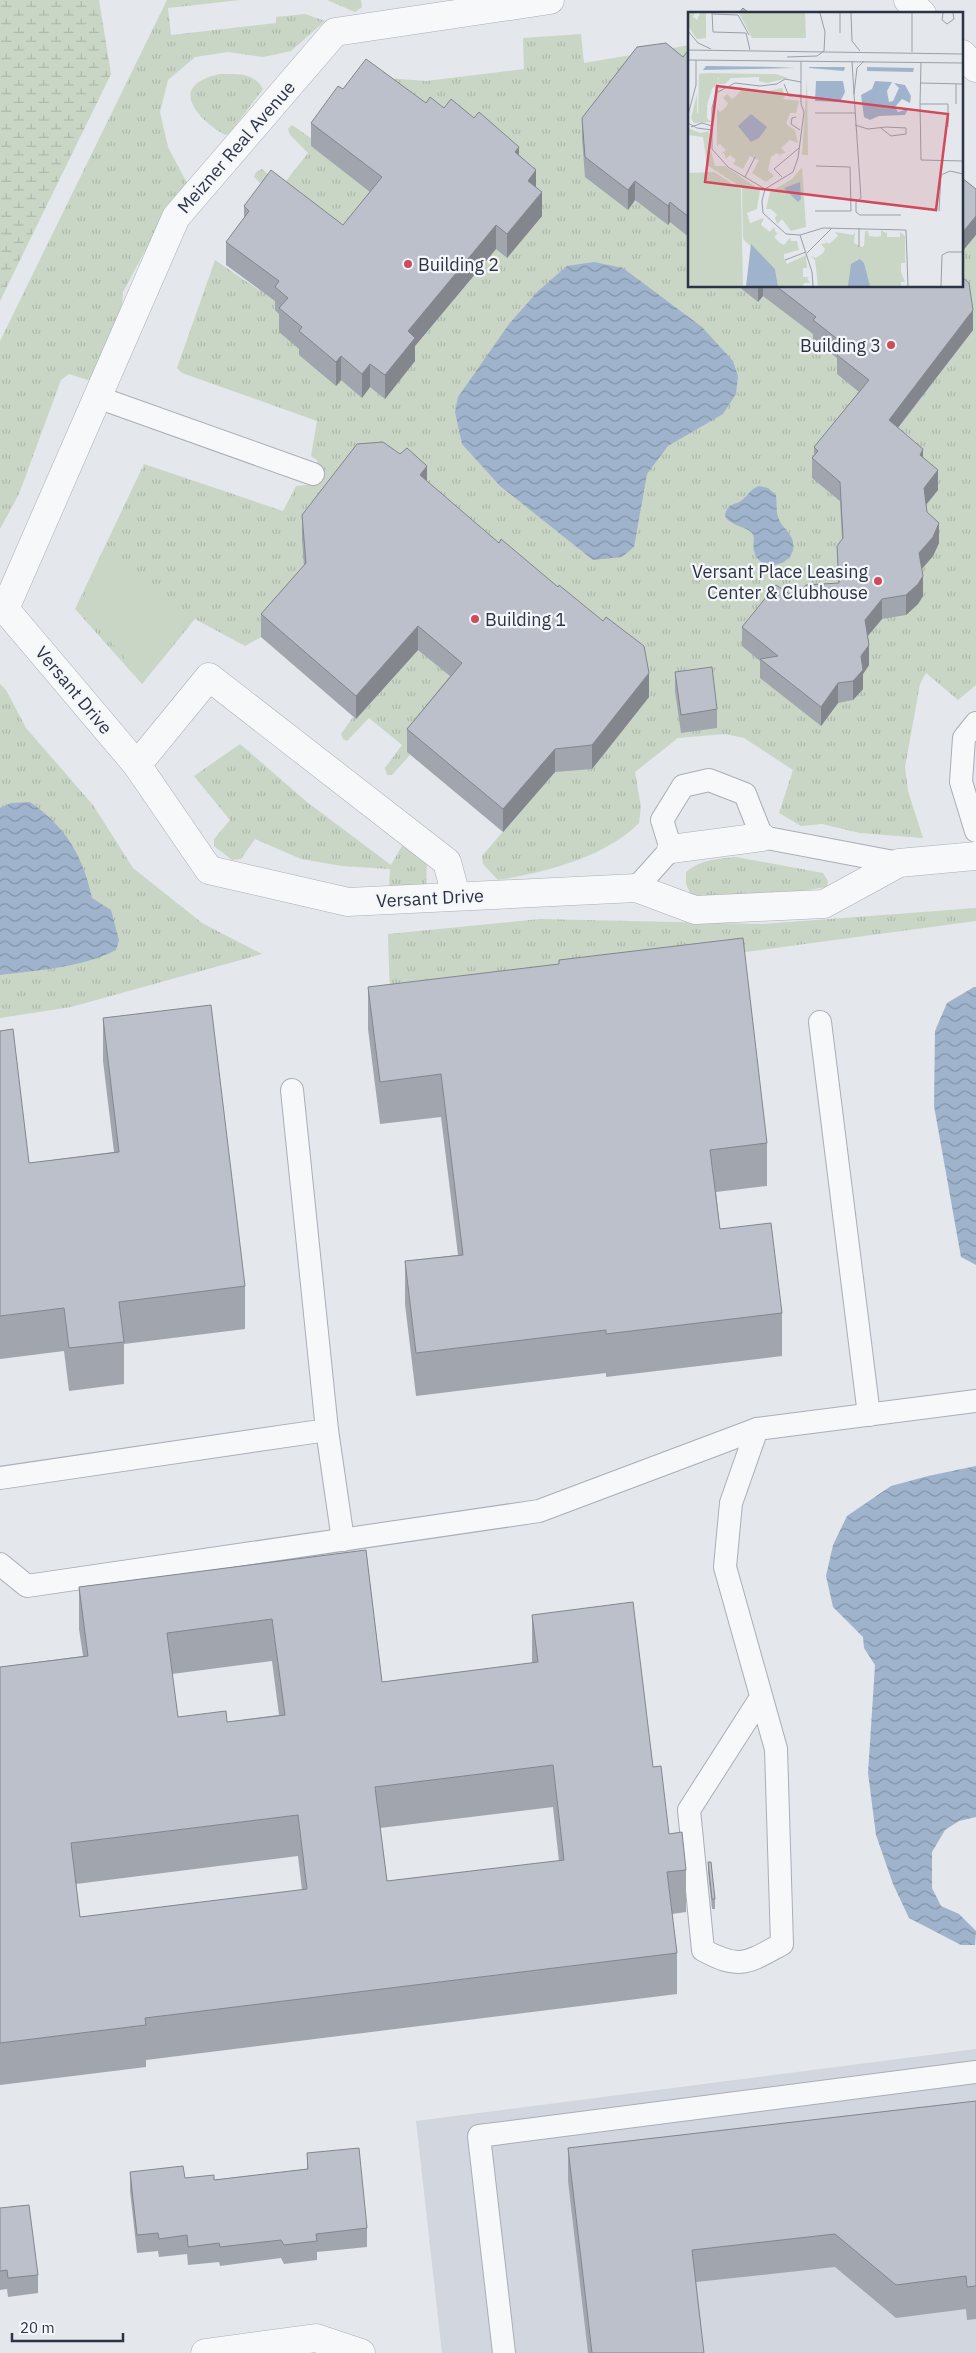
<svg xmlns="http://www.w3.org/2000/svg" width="976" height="2353" font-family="'IBM Plex Sans',sans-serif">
  <defs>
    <pattern id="grass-tufts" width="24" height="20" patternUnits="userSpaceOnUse" patternTransform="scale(1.25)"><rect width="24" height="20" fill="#c9d6c5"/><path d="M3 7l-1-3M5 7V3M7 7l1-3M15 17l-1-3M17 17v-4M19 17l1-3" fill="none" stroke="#adb8ab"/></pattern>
    <pattern id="wetland-marsh" width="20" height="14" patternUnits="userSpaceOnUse" patternTransform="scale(1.25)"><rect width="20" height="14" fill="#c9d6c5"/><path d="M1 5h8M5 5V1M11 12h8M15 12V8" fill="none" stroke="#adb8ab"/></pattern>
    <pattern id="water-waves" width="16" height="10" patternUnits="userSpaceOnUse" patternTransform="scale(1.25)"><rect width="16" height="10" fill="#9fb4cc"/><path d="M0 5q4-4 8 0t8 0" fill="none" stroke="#8293a7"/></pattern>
  </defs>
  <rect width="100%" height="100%" fill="#e4e7ec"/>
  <path fill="#d2d6de" d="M976,2049V2353H442L416,2121Z"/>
  <g fill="url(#grass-tufts)">
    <path d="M167,0H240L168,8L171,35L276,23V17L305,14L325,21L291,51L263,57L228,52L195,57L168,80L160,112L168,147L187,183L159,225L123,292L121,320L94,382L69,374L61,380L19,494L0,529V341Z"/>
    <path d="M327,0H361L362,7L355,12Z"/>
    <path d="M581,34L584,63L690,45V286H962V251L976,235V685L958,700L926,673L920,684L905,767L908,791L923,838L860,833L822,824L801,826L779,813L793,770L744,738L725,734L678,738L635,772L641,807L639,823C604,858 546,872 498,880L483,864L482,856L529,801L407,752L410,755L392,775H387L385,768L402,745L369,718L347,741L343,739L341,734L353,717L356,719L382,690L261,637L245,646L195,619L142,684L75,609L144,464L283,511L296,486L307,485L318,461L311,456L317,421L182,373L177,368L215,260L259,290L271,194L254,177L256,172L262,169L282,186L308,153L290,135L288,129L292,125L315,141L374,77L426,81L524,69L523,38Z"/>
    <path d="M220,74C238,74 253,72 263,89L229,134L225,135C196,118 167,85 220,74Z"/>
    <path d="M0,684L6,690L26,728L93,805L133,868L202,923L262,954L71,1007L0,1018Z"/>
    <path d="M240,744L307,802L391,865L403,844L427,861L426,888H389L390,869L342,866L301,859L255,839L241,859L232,860L214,846V839L230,820L194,776Z"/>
    <path d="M736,857L823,873L828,881L827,887L801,891L702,899L691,895L686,884V872C702,859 717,859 736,857Z"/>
    <path d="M976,908V921L390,1000L388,934L540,919L763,924Z"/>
  </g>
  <path fill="url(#wetland-marsh)" d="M0,0H99L111,74L0,301Z"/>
  <path fill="#c9d6c5" d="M111,546L186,627L144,680L79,605Z"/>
  <g fill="url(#water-waves)">
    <path d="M594,262L623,268L702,327L733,361L738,376L736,394L723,414L668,446L647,474L634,547L622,557L593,560L500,486L462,444L455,412L458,397L509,324L538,291L567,266Z"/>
    <path d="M759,486L768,488L776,495C777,502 776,511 778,517C782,530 796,534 793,550C792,555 788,559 784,562C772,568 758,566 754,551C752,546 756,538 752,533C747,526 714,523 729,507C733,503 738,504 742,500C749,495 750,489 759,486Z"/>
    <path d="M30,802C66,827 83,856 92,898L111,910L119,940L116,950C81,968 38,970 0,975V808L11,803Z"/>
    <path d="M974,987H976V1265L961,1257L934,1106L935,1031L947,1003Z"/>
    <path d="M976,1466V1817L959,1821L945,1830L932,1852V1888L941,1906L959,1914L976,1931L975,1945H961L909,1918L893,1884L876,1835L868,1773L875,1665L864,1648L863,1637L833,1607L826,1576L833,1545L847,1516L891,1486L928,1476Z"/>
  </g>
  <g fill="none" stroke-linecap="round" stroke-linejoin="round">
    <defs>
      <g id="service">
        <path d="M97,397L313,474"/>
        <path d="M976,723L964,738L961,782L976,831"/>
        <path d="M636,888L671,849L662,820L683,786L709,780L745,794L762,837L899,863"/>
        <path d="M820,1022L869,1415"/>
        <path d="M757,1429L731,1503L725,1567L776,1749L782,1944C747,1963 740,1970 703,1950L689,1810L760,1699"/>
        <path d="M327,1430L343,1540"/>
        <path d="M0,1478L327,1430L292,1090"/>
        <path d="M0,1564L27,1586L539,1511L757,1429L976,1401"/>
        <path d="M504,2353L479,2136L976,2072"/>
      </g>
      <g id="minor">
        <path d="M908,0L922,14"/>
        <path d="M962,54L976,68"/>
        <path d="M0,608L5,609L137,765L209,870L348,902L636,888L695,910L824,904L899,863L976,856"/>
        <path d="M5,609L176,217L335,32L550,0"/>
        <path d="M137,765L209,677L447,862L456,896"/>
        <path d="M671,849L762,837"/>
        <path d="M205,2353L316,2338L361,2353"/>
      </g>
    </defs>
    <use href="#service" stroke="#a9aeb7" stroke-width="24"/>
    <use href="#minor" stroke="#a9aeb7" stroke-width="29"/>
    <use href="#service" stroke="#f7f8fa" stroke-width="22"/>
    <use href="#minor" stroke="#f7f8fa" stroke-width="28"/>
  </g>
  <g fill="#a1a5ae" fill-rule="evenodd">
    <path d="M690,52V238L670,222L668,225L635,200L628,210L585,177L582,138V118Z"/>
    <path d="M343,89L426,103L444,108L519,156L536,188L542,216L507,258L496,249L415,346V361L385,399L370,387L362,398L341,380L336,386L299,355V349L279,332V314L275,310V301L226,265V242L244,218V206L343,225L370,192L311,146V123Z"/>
    <path d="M738,286H962L973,330L898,428L923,457L938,490L926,505L927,512L939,543L933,556L922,569L923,596L918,604L906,615L882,619L868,636L869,665L863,674V689L853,700L838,703L821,726L760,678V661L742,646V627L796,598L838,583L837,546L842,540L840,501L812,478V458L814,455V447L859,392L837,374V358L813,339V334L763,296L758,302Z"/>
    <path d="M427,481L649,697L592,769L555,772L503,832L407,752V729L450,676L418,650L356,719L261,637V614L304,566L302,539V515Z"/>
    <path d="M675,672L717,709V728L681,733L675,691Z"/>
    <path d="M368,987L767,1143V1186L716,1192L720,1229L782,1313V1356L606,1377V1373L416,1396L405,1304V1261L458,1255L441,1117L380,1124L368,1029Z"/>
    <path d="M103,1018L245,1286V1329L124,1344V1384L69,1391L64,1351L0,1359V1031L29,1163L114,1152L103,1061Z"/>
    <path d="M366,1550L382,1682L532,1663V1615L653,1767L669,1834L686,1870V1912L672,1914L677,1953V1994L146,2060V2067L0,2085V1667L83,1656L79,1629V1587ZM272,1661L279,1715L227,1722L178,1717L172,1674ZM553,1807L559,1861L387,1881L380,1828ZM298,1856L302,1890L80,1917L76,1884Z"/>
    <path d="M708,1862L715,1899V1909H712L708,1872Z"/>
    <path d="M976,2101V2319L967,2320L966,2309L896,2318L835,2267L696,2282L704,2353H588L568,2181V2148Z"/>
    <path d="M307,2153L367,2228V2247L317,2252V2260L284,2264L281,2258L220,2266L219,2262L188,2265L187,2254L159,2257L158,2251L137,2253L130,2191V2172L185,2178L214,2180L307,2169Z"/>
    <path d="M0,2208L38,2275V2293L8,2297L7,2289L0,2290Z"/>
  </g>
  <g fill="#83868d">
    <path d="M519,147V170L515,152Z"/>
    <path d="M536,170V194L528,181Z"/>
    <path d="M635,181V200L628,210V190Z"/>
    <path d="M542,192V216L507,258V234Z"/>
    <path d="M670,202V222L668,225V206Z"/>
    <path d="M976,216V235L962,252V233Z"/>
    <path d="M496,225V249L415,346V361L385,399V375L408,331Z"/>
    <path d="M758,286H763V296L758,302Z"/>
    <path d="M973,310V330L889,439V420Z"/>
    <path d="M341,356V380L336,386V362Z"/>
    <path d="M370,364V387L362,398V374Z"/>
    <path d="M923,449V469L920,455Z"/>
    <path d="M427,466V489L420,475Z"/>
    <path d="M938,470V490L924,507V488Z"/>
    <path d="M939,523V543L933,556L919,572V553Z"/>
    <path d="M923,576V596L918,604L906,615V595Z"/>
    <path d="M882,599V619L865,639V620Z"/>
    <path d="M418,626V650L356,719V696Z"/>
    <path d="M869,645V665L863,674V689L853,700V681L861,656Z"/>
    <path d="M649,673V697L592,769V745Z"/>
    <path d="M838,683V703L821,726V707Z"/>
    <path d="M555,749V772L503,832V809Z"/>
  </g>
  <g fill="#bbc0ca" stroke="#83868d" fill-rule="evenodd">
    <path d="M743,8L750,14H738Z"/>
    <path d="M666,43L683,57L688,51L690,52V218L670,202L668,206L635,181L628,190L585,157L582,118L637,47Z"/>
    <path d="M366,59L426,103L430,97L444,108L451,99L474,118L479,112L519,147L515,152L536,170L528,181L542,192L507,234L496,225L408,331L415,338L385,375L370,364L362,374L341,356L336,362L299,331L302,327L279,308L288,298L275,287L279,281L226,242L249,211L244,206L271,170L343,225L382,177L311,123L338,86L343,89Z"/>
    <path d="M962,178L976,189V216L962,233Z"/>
    <path d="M962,277L969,283L973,310L889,420L923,449L920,455L938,470L924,488L927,512L939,523L933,537L919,553L923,576L918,584L906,595L882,599L865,620L869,645L861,656L863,670L853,681L838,683L821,707L760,659L778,656L742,627L776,585L796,598L806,585L839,583L837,546L843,538L840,482L812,458L818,451L814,447L869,380L837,355L845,345L813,320L816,317L776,286H962Z"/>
    <path d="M383,442L400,454L407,448L427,466L420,475L499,543L501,539L558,587L559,585L603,621L606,617L644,646L649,673L592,745L555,749L503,809L407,729L462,663L418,626L356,696L261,614L306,563L302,515L357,444Z"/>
    <path d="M712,667L717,709L681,715L675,672Z"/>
    <path d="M743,938L767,1143L710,1150L720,1229L771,1223L782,1313L606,1334V1330L416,1353L405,1261L463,1255L441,1074L380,1082L368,987L559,964V960Z"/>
    <path d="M211,1005L245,1286L119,1302L124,1342L69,1348L64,1308L0,1316V1031L13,1029L29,1163L119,1152L103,1018Z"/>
    <path d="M366,1550L382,1682L538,1662L532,1615L633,1602L653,1767L661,1766L669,1834L682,1832L686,1870L667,1872L677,1953L145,2018L146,2025L0,2043V1667L88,1656L79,1587ZM272,1619L285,1715L227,1722L226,1711L178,1717L167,1633ZM553,1765L564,1860L387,1881L375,1787ZM298,1815L307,1889L80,1917L71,1843Z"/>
    <path d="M708,1862H711L715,1899H712Z"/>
    <path d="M976,2101V2286L967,2287L966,2276L896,2285L835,2234L692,2250L704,2353H592L568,2148Z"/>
    <path d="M359,2148L367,2228L316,2234L317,2241L284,2245L281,2240L220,2247L219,2243L188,2247L187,2235L159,2239L158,2233L137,2235L130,2172L183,2166L185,2178L214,2175V2180L308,2169L307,2153Z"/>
    <path d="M29,2205L38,2275L8,2278L7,2270L0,2271V2208Z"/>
  </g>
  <g fill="#d1495b" stroke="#f4f6f9" stroke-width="2">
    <circle cx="408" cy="264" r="5"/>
    <circle cx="891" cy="345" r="5"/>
    <circle cx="878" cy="581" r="5"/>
    <circle cx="475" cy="619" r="5"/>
  </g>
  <g text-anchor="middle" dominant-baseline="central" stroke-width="4.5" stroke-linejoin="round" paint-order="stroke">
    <g font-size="18" fill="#2b3445" stroke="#f4f6f9">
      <text transform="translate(236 147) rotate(-49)">Meizner Real Avenue</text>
      <text transform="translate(74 690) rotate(50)">Versant Drive</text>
      <text transform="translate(430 898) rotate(-3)">Versant Drive</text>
    </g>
    <g font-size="18" fill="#2b3445" stroke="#f4f6f9" text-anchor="start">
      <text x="418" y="264">Building 2</text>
      <text x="881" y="345" text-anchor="end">Building 3</text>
      <text x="868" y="571" text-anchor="end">Versant Place Leasing<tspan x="868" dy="21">Center &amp; Clubhouse</tspan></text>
      <text x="485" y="619">Building 1</text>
    </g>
  </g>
  <g transform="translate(688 12)">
    <rect width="275" height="275" fill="#e4e7ec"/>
    <path d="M21,61L76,62L70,65L43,66L37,72H30L24,77L19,93V106L23,110L6,111L3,106L9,82V100L12,106H17L18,90L21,80L31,70V66H24ZM119,65L120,143H114ZM51,75L80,79L94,76L97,84L95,87L111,89L108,101H102L98,112L107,118L110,131L102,128L93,136L98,141L92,142L94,145L89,141L83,145L80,158L86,164L78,170L64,161L71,148L68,147L62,144L55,157L45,152L48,148L42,143L38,147L36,141L33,142L38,138L32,132L29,134V97L32,100L38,95L40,91L35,86L39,82L44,87L48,84L53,78ZM0,116L12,121L21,119L20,153L23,138L27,154H37L72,178L69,197L59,201L62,211L76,206L73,213L82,220L86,215L88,221L91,220L86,225L92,231L96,233L102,226L103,229H109L111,238L96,242V246L99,252L118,243L119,256H115V265H122L119,266L122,271H116L115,274H90L87,257L55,227L54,176L19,153L15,125L0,123ZM114,155L118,215L103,219L94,207L89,212L87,206L85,208L89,203L83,197H78L82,180L104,167ZM193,218L198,221L199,218V225H212V220L217,224V251H213V260L217,270H213V274H130L127,248L123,244L128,246L135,241L137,237L133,232L139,231L137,228L141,232L150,224L147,220L165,223L167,219L166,231L173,235L176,234L177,219H180L181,224L189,225L193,224Z" fill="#c9d6c5"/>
    <path d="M51,1H117L118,26H64ZM21,61L32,68L21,80L17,106H10L11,62ZM76,62H88L100,66L79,71L71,69V64Z" fill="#c9d6c5"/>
    <path d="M26,160L53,177L55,274H0V161Z" fill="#c9d6c5"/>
    <path d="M0,1H7L5,5L9,8L12,1H18V26L9,27L0,14ZM59,177L68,178L66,197L57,195Z" fill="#c9d6c5"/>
    <path d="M18,54L86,55L107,56L15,58ZM157,55L156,59L121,56V55ZM179,55L226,56L225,60L179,59ZM128,69H155L157,80L152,90L127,89ZM187,69L204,70L199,79L201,90L205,89L211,76L206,71L217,73L223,84L222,91L214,87L207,95L210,100L220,97L217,103L191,104L182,108L176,105L173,83L184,77ZM63,102L79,115L71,126L63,130L50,114ZM112,170L113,187L110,190L96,176ZM63,232L87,257L90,274H58ZM172,247L176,251L182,274H160L163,252Z" fill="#9fb4cc"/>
    <path fill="none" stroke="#9a9fa9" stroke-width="1" d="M24,1L25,20L58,21L62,38M132,1L137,20L136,39M152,1V21M163,1L164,29L172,39M255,1L254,8L259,12L266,7L265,1M24,2L50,3L61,23M0,19L10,31L23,37M0,38L275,42M224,40V1M99,45L129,44L136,39M0,48L275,51M164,49L166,82L169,56L176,49M233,50L232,92H260V115M233,71L275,72M96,72L101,84L113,83M268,72V92M166,82L173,186L168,190V200L172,203H213M232,92L233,148L275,149M127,101H167M0,103L8,73V48M108,105L104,106L103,112L112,118M0,111L9,116L24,118M167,113L180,117L198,115L218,116V122L203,124L193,116M3,115L14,111L24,114M57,165L67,145M94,165L86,157L111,136M77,177L40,155L24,137V96L28,81L47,71L72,74L89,72L97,67L113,70M127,199H163L162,155L128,154M251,199L253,163L262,159L275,162M112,223L98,222L75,201L74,189L77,177L105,160L110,146L116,100L113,92V49M171,235V216M119,241L144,216M97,248L118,240M125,274L124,260L112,223L135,216L218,218L220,274M253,274L254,243L260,240H275"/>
    <path fill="#d1495b" fill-opacity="0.15" stroke="#d1495b" stroke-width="2.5" d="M29,74L260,102L248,198L17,170Z"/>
    <rect width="275" height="275" fill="none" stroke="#2b3445" stroke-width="2.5"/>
  </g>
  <path d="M12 2333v8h111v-8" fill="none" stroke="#2b3445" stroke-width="2.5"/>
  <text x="20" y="2333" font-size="15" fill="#2b3445" stroke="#f4f6f9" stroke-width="4" paint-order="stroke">20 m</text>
</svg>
